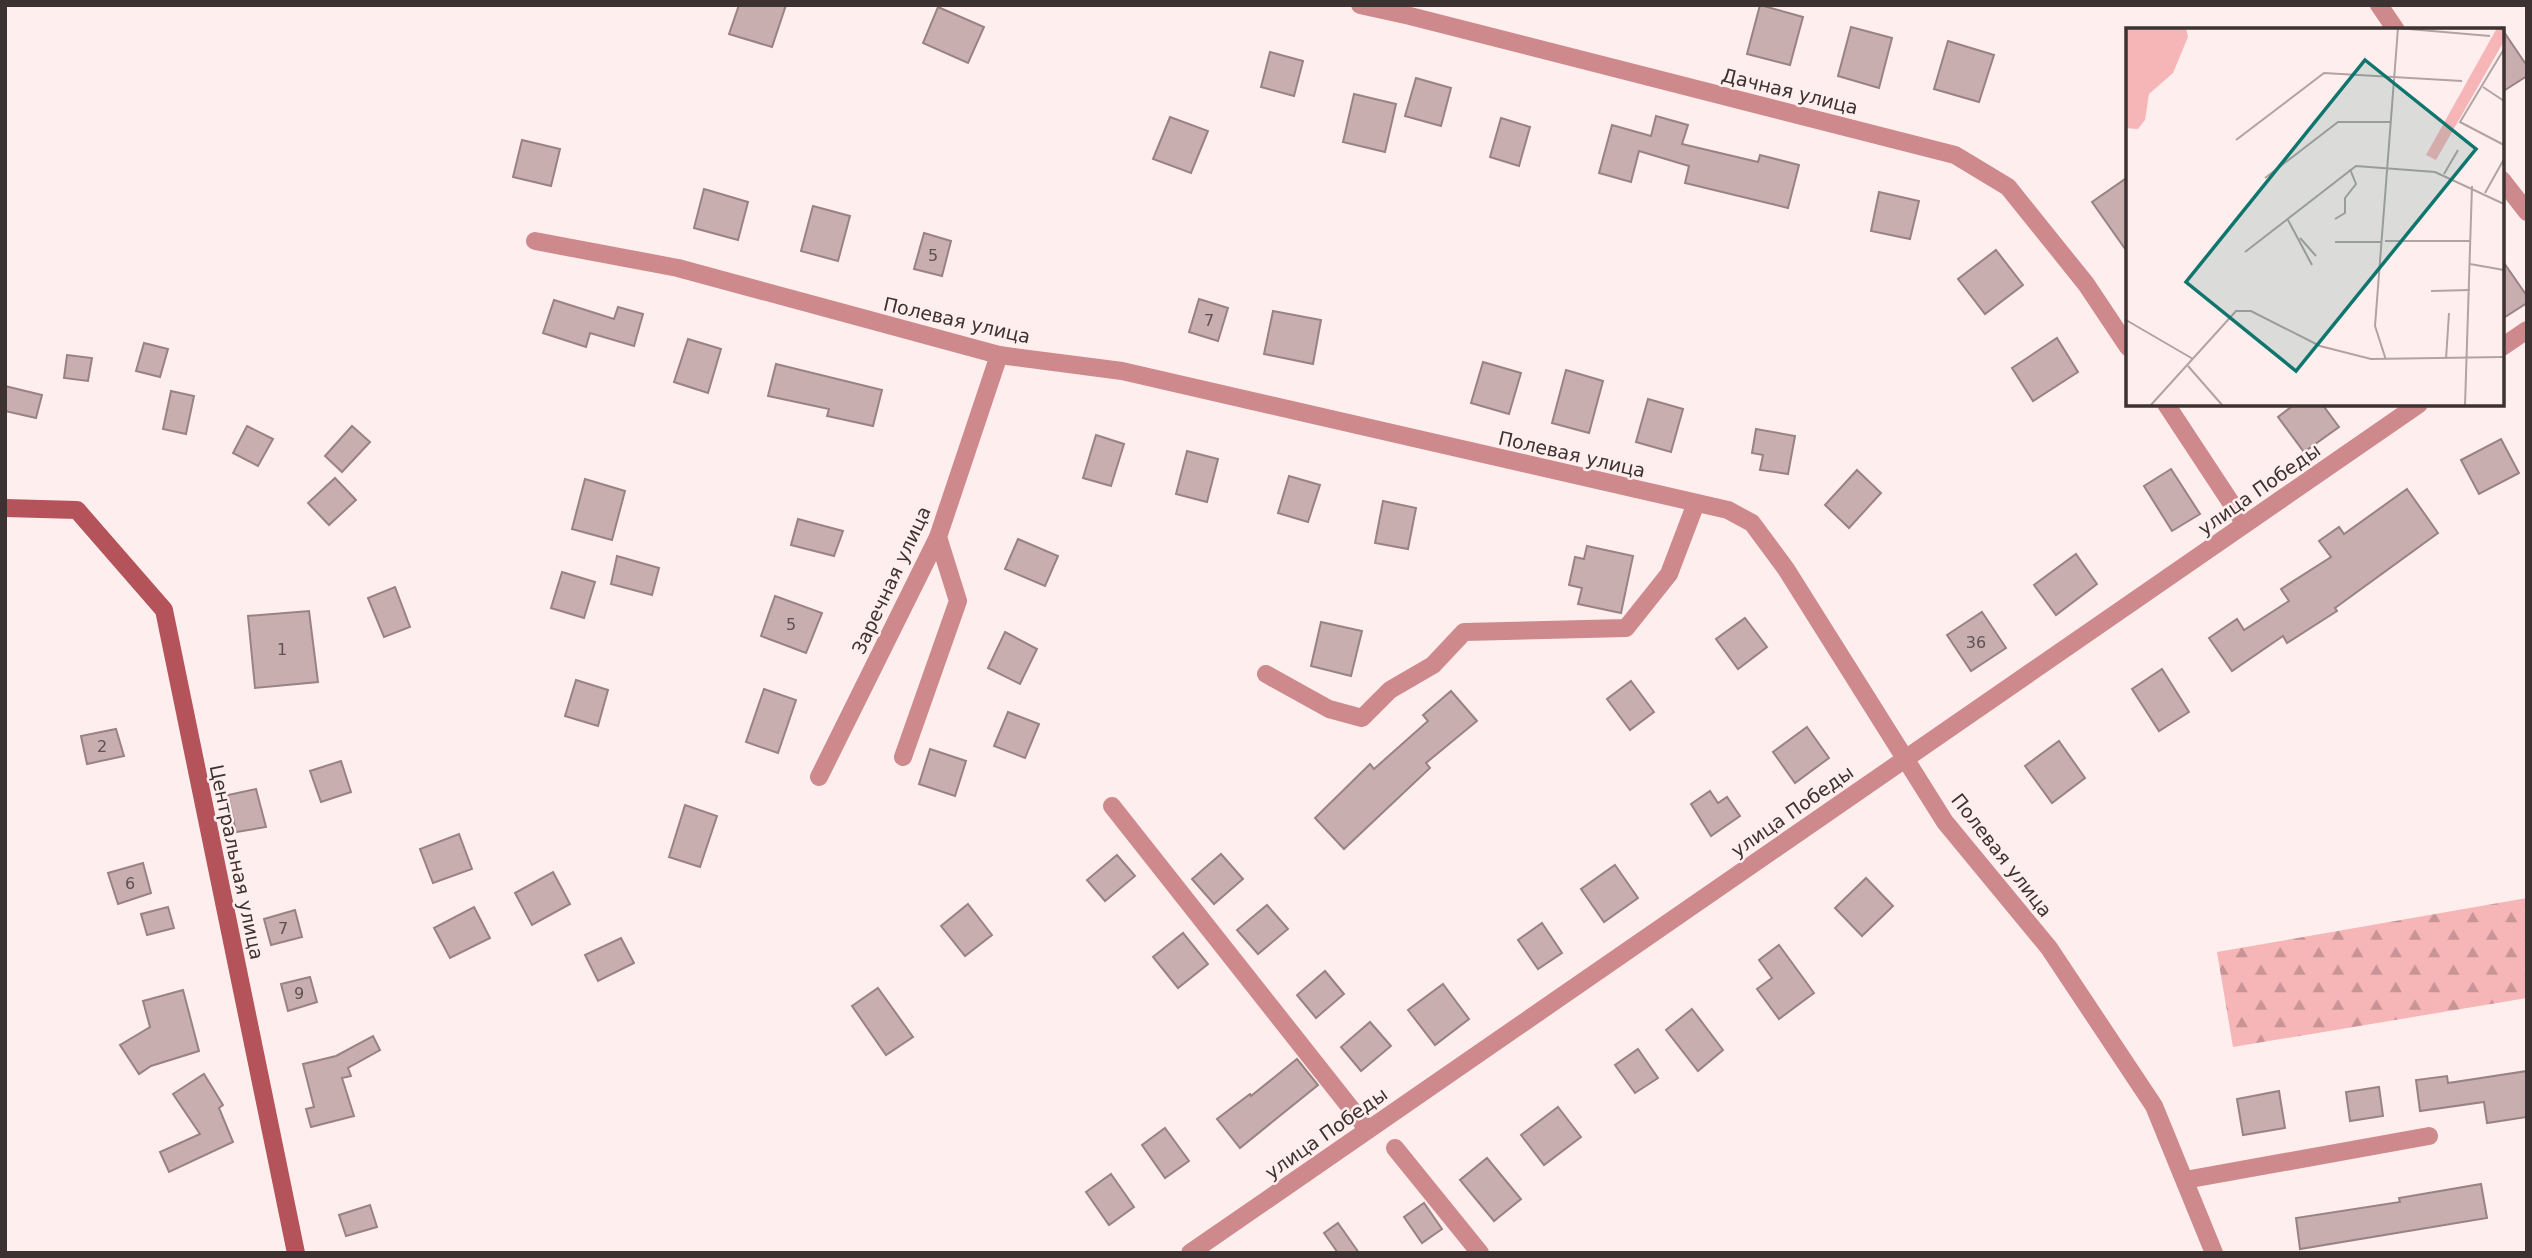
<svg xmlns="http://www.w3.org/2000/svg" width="2532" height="1258" font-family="'DejaVu Sans',sans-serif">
  <defs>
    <pattern id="forest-firs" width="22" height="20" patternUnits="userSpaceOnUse" patternTransform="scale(1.75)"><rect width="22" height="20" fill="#f6b5b7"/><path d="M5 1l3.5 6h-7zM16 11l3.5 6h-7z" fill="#c89495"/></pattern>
  </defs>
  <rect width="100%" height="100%" fill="#fee"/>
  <path fill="url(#forest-firs)" d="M2527,898V998L2233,1047L2217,952Z"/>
  <g fill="#c8aeaf" stroke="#9a8282" stroke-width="2">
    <path d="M739,5H786L772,47L729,34Z"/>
    <path d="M1760,5L1803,17L1790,65L1747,54Z"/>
    <path d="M938,7L984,27L968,63L923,43Z"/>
    <path d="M1851,27L1892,38L1879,88L1838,76Z"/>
    <path d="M2502,29L2527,66V76L2502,92Z"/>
    <path d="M1948,41L1994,55L1979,102L1934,89Z"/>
    <path d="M1270,52L1303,61L1294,96L1261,87Z"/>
    <path d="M1416,78L1451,88L1441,126L1405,116Z"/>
    <path d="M1354,94L1396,104L1385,152L1343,142Z"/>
    <path d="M1656,116L1688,125L1682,144L1758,162L1760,155L1799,165L1788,208L1685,183L1689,166L1639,151L1631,182L1599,173L1612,125L1651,136Z"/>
    <path d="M1170,117L1208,131L1191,173L1153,159Z"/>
    <path d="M1501,118L1530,127L1519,166L1490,157Z"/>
    <path d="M522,140L560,149L551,186L513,177Z"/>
    <path d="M2128,177V253L2092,202Z"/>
    <path d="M704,189L748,202L738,240L694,228Z"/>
    <path d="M1879,192L1919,201L1910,239L1871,231Z"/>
    <path d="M813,206L850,216L838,261L801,251Z"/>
    <path d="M924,233L951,241L942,276L914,269Z"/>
    <path d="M1996,250L2023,285L1985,314L1958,279Z"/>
    <path d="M2502,260L2527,296V303L2502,319Z"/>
    <path d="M1199,299L1228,308L1218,341L1189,332Z"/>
    <path d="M554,300L614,319L618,307L643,314L634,346L590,333L586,347L543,333Z"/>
    <path d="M1273,311L1321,320L1313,364L1264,354Z"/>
    <path d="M2057,338L2078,372L2033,401L2012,368Z"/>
    <path d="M688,339L721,349L708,393L674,382Z"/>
    <path d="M144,343L168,349L160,377L136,371Z"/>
    <path d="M67,355L92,358L88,381L64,378Z"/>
    <path d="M1483,362L1521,373L1509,414L1471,403Z"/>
    <path d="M776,364L882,390L873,426L827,416L829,409L768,396Z"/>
    <path d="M1566,370L1603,381L1589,433L1552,423Z"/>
    <path d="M5,386L42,395L36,418L5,411Z"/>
    <path d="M171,391L194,396L186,434L163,429Z"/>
    <path d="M1648,399L1683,409L1671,452L1636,442Z"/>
    <path d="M2295,404H2322L2339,427L2304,452L2278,417Z"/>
    <path d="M247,426L273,439L258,466L233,453Z"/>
    <path d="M352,426L370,442L342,472L325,456Z"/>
    <path d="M1756,429L1795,436L1788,474L1760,470L1763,455L1752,453Z"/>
    <path d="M1096,435L1124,444L1111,486L1083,478Z"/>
    <path d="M2501,439L2519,473L2479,494L2461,460Z"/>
    <path d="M1187,451L1218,459L1207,502L1176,494Z"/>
    <path d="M2171,469L2200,514L2172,531L2144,486Z"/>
    <path d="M1857,470L1881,493L1849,528L1825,505Z"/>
    <path d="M1289,476L1320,485L1308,522L1278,513Z"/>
    <path d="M335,478L356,500L329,525L308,503Z"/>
    <path d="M585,479L625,491L612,540L572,529Z"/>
    <path d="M2407,489L2438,533L2335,608L2337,611L2287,643L2283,636L2232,671L2209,638L2237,619L2244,630L2289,601L2281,589L2331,557L2319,541L2339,527L2344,534Z"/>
    <path d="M1383,501L1416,508L1408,549L1375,543Z"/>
    <path d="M798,519L843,531L834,556L791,545Z"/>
    <path d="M1018,539L1058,556L1045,586L1005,569Z"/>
    <path d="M1587,546L1633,556L1621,613L1578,604L1582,588L1569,585L1575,557L1584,559Z"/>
    <path d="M2076,554L2097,584L2056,615L2034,585Z"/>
    <path d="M617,556L659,568L652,595L611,584Z"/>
    <path d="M562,572L595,582L584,618L551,608Z"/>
    <path d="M395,587L410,627L384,637L368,598Z"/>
    <path d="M775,596L822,613L806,653L761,636Z"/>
    <path d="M309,611L318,682L255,688L248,616Z"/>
    <path d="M1982,612L2006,648L1971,671L1947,635Z"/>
    <path d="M1745,618L1767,647L1738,669L1716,639Z"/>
    <path d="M1321,622L1362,631L1351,676L1311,666Z"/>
    <path d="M1005,632L1037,649L1020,684L988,668Z"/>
    <path d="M2162,669L2189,712L2159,731L2132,689Z"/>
    <path d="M576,680L608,690L598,726L565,716Z"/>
    <path d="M1631,681L1654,712L1630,730L1607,699Z"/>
    <path d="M764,689L796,700L778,753L746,742Z"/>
    <path d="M1451,691L1477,721L1426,763L1430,768L1344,849L1315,818L1370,764L1374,769L1428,721L1423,715Z"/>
    <path d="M1008,712L1039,724L1025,758L994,746Z"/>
    <path d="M1807,727L1829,758L1795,783L1773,752Z"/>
    <path d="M116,729L124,756L87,764L81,736Z"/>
    <path d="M2059,741L2085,778L2052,803L2025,766Z"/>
    <path d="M930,749L966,761L955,796L919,784Z"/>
    <path d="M341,761L351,792L321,802L310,771Z"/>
    <path d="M256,789L266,827L236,832L228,795Z"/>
    <path d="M1710,791L1718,803L1727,797L1740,816L1711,836L1691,804Z"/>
    <path d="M685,805L717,816L700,867L669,857Z"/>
    <path d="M459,834L472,869L433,883L420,849Z"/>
    <path d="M1221,854L1243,879L1214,904L1192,879Z"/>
    <path d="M1117,855L1135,876L1105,901L1087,880Z"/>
    <path d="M143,863L151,893L118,904L108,873Z"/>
    <path d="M1615,865L1638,898L1604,922L1581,889Z"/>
    <path d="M553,872L570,904L532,925L515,893Z"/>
    <path d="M1866,878L1893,906L1862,936L1835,908Z"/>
    <path d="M968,904L992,935L965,956L941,926Z"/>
    <path d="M1267,905L1288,929L1258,954L1237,930Z"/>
    <path d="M168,907L174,928L147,935L141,914Z"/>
    <path d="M474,907L490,938L450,958L434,928Z"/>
    <path d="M295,910L302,937L271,945L264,919Z"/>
    <path d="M1542,923L1562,953L1538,969L1518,940Z"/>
    <path d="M1183,933L1208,964L1178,988L1153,957Z"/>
    <path d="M621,938L634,963L598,981L585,955Z"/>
    <path d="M1779,945L1814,993L1779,1019L1757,989L1772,978L1759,960Z"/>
    <path d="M1325,971L1344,994L1316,1018L1297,995Z"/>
    <path d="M310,977L317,1002L288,1011L281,984Z"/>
    <path d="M1443,984L1469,1019L1435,1045L1408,1010Z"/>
    <path d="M878,988L913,1037L886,1055L852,1006Z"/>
    <path d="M183,990L199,1051L151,1066L139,1074L120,1045L150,1027L143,1001Z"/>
    <path d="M1692,1009L1723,1050L1698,1071L1666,1030Z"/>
    <path d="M1370,1022L1391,1046L1361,1071L1341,1047Z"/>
    <path d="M373,1036L380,1050L348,1068L351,1076L342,1078L354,1116L311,1127L306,1109L314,1107L303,1064L336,1056Z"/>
    <path d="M1638,1049L1658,1078L1635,1093L1615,1065Z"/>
    <path d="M1297,1059L1318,1085L1240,1148L1217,1119L1250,1094L1251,1096Z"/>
    <path d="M2527,1071V1117L2487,1123L2484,1102L2420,1111L2416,1080L2447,1076L2448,1083Z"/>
    <path d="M204,1074L223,1105L219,1108L233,1142L169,1172L160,1152L200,1134L173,1094Z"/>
    <path d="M2379,1087L2383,1116L2350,1121L2346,1092Z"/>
    <path d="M2279,1091L2285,1128L2243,1135L2237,1099Z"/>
    <path d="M1558,1107L1581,1137L1544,1165L1521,1135Z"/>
    <path d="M1165,1128L1189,1161L1165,1178L1142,1145Z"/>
    <path d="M1487,1158L1521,1199L1494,1221L1460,1180Z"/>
    <path d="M1111,1174L1134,1207L1109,1225L1086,1192Z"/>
    <path d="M2481,1184L2487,1218L2300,1249L2296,1218L2400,1202L2399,1198Z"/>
    <path d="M1424,1203L1442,1229L1422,1243L1404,1217Z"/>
    <path d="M370,1205L377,1227L346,1236L339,1215Z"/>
    <path d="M1338,1223L1359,1253H1338L1324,1233Z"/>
  </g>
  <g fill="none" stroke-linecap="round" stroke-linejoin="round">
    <g stroke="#ce898c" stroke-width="18">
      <path d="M1360,5L1410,16L1955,155L2008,187L2086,284L2128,347"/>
      <path d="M2379,5L2396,30"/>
      <path d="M2502,180L2527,212"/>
      <path d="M535,241L678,268L999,355L1122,371L1728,510L1752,523L1786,569L1945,822L2049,948L2154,1106L2214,1253"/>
      <path d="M2502,347L2527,330"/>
      <path d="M2166,404L2245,524"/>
      <path d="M1266,674L1329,709L1362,718L1390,690L1433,665L1464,632L1626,628L1669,574L1696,503"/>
      <path d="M903,757L958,601L938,537"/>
      <path d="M819,777L938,537L999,355"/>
      <path d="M1112,806L1368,1130"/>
      <path d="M1395,1148L1480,1253"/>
      <path d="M2185,1180L2429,1136"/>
      <path d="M1190,1253L2419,404"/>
    </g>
    <path stroke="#b5535b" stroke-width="18" d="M5,508L77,510L164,610L296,1253"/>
  </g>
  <g text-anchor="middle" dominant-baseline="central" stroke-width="5" stroke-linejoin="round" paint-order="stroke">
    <g font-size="16" fill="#5f5151">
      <text x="933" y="255">5</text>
      <text x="1209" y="320">7</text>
      <text x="791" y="624">5</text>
      <text x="1976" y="642">36</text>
      <text x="282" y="649">1</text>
      <text x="102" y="746">2</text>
      <text x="130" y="883">6</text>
      <text x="283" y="928">7</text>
      <text x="299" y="993">9</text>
    </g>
    <g font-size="19" fill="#3c3232" stroke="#fee">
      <text transform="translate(1790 91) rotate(14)">Дачная улица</text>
      <text transform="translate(957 320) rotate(13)">Полевая улица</text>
      <text transform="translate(1572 454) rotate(13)">Полевая улица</text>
      <text transform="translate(2259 489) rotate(-35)">улица Победы</text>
      <text transform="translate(891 580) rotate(-65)">Заречная улица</text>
      <text transform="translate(1792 811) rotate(-35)">улица Победы</text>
      <text transform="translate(2002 855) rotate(52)">Полевая улица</text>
      <text transform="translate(237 862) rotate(78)">Центральная улица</text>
      <text transform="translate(1326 1133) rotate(-35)">улица Победы</text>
    </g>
  </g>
  <g transform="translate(2126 28)">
    <rect width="378" height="378" fill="#fee"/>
    <path d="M0,0H60L62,9L47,45L23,66L19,92L12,101L0,100ZM371,0H378V13L310,132L300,127Z" fill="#f6b5b7"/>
    <path fill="none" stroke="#b1a3a3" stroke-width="2" d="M271,0L364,8M378,21L334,94L378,117M357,59L378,73M110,112L198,45L336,53M318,146L332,122M139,150L212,94H265M359,165L378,131M209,191L219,185V170L230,156L224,141M162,192L186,237M174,210L190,228M259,213H345M209,214H256M119,224L230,138L309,144L378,176M344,236L378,242M305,263L344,262M0,292L67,331M320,331L323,285M260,332L249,298L272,0M62,338L97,378M24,378L110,283H125L194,318L245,331L378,329M339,378L346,158"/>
    <path fill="#0f766e" fill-opacity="0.15" stroke="#0f766e" stroke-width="3.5" d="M239,32L350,121L170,343L60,254Z"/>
    <rect width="378" height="378" fill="none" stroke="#3c3232" stroke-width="3.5"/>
  </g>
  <rect width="2532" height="1258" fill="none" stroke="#3c3232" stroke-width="14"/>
</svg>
